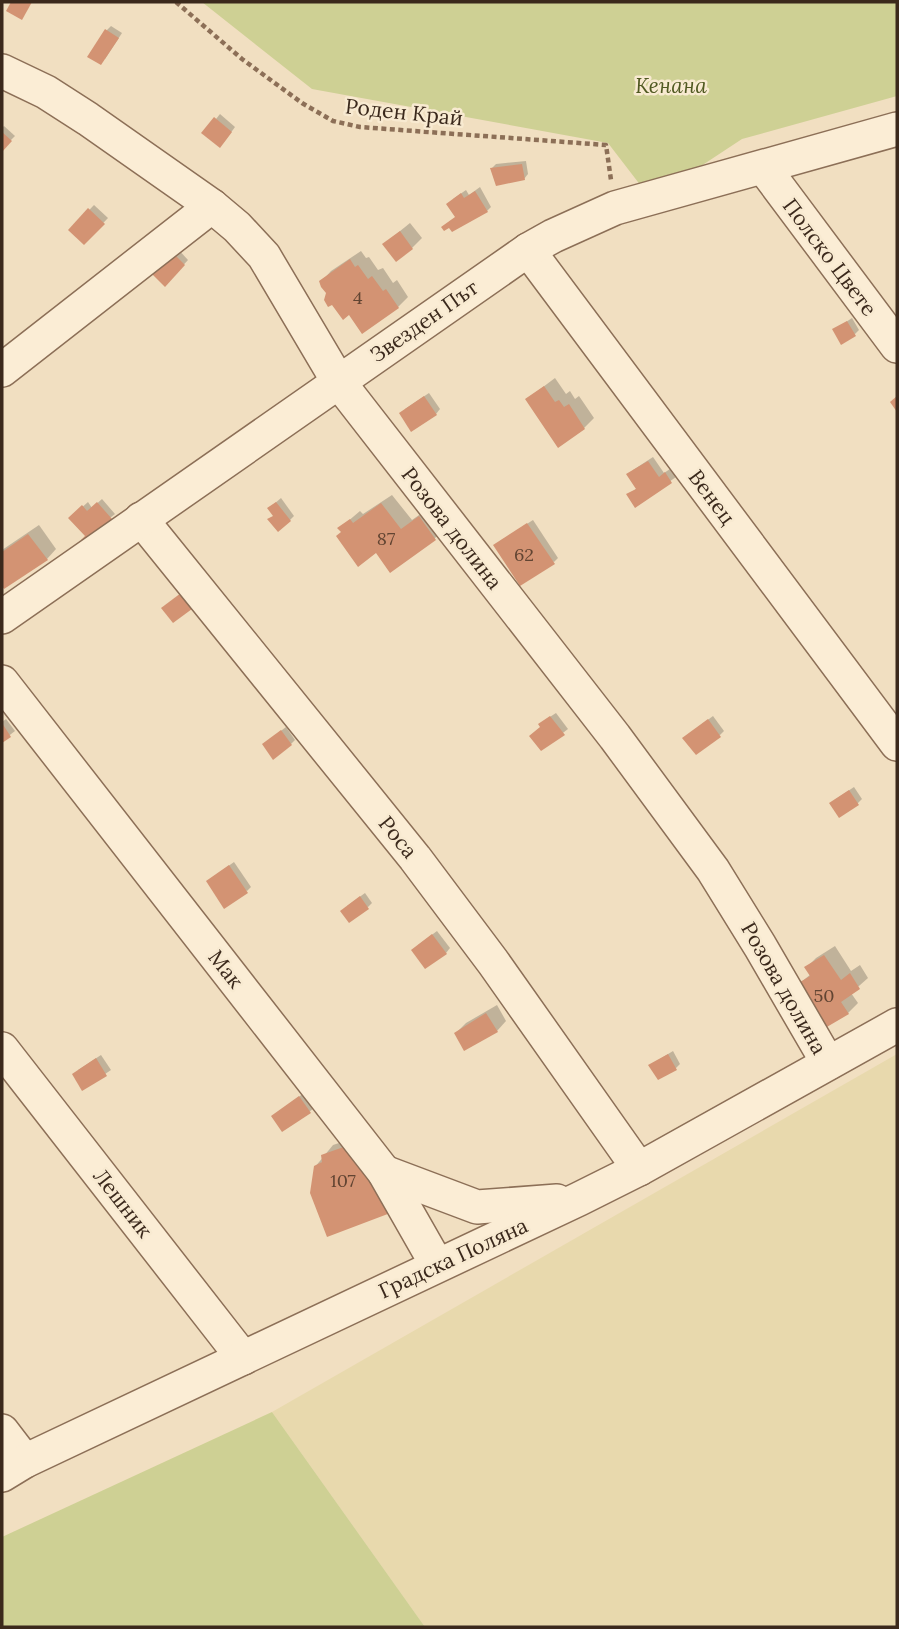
<svg xmlns="http://www.w3.org/2000/svg" width="899" height="1629" font-family="Lora,serif">
  <rect width="100%" height="100%" fill="#f1dfc1"/>
  <path fill="#e8d9ad" d="M897,1054V1627H425L272,1412Z"/>
  <g fill="#ced094">
    <path d="M202,2H897V96L742,139L651,199L608,143L312,89Z"/>
    <path d="M272,1412L425,1627H2V1537Z"/>
  </g>
  <g fill="#0003">
    <path d="M111,26L122,33L105,59L107,30Z"/>
    <path d="M220,114L235,127L224,142L216,119Z"/>
    <path d="M4,126L15,136L2,149V128Z"/>
    <path d="M526,161L528,174L524,179L492,168L496,164Z"/>
    <path d="M480,187L491,207L487,211L457,217L453,199L466,190L469,195Z"/>
    <path d="M94,205L108,218L84,243L70,230Z"/>
    <path d="M410,223L422,238L412,248L384,244Z"/>
    <path d="M177,248L188,260L165,285Z"/>
    <path d="M361,251L366,258L369,257L378,270L383,268L393,283L397,280L408,297L398,307L349,313L328,293L321,282L331,271Z"/>
    <path d="M852,318L859,330L855,334L834,330Z"/>
    <path d="M555,378L566,394L570,391L575,399L579,396L594,418L584,428L527,399Z"/>
    <path d="M429,393L440,409L436,414L405,409Z"/>
    <path d="M653,457L664,473L670,469L676,477L636,505L629,495L637,488L633,470Z"/>
    <path d="M392,495L412,520L429,508L444,529L434,539L377,551L340,528L360,511L363,514Z"/>
    <path d="M281,498L294,516L290,520L274,515V504Z"/>
    <path d="M102,499L115,514L87,536L70,518L88,502L92,508Z"/>
    <path d="M533,520L558,558L554,562L500,541Z"/>
    <path d="M39,525L56,549L47,559L4,587L2,583V550Z"/>
    <path d="M556,713L568,729L542,749V727L545,720Z"/>
    <path d="M713,716L724,731L720,735L689,734Z"/>
    <path d="M6,719L15,731L2,741V722Z"/>
    <path d="M286,727L295,740L291,744L269,740Z"/>
    <path d="M854,787L862,799L857,804L836,799Z"/>
    <path d="M234,862L251,887L247,891L213,877Z"/>
    <path d="M365,893L372,903L368,907L347,906Z"/>
    <path d="M437,931L450,948L446,953L418,945Z"/>
    <path d="M835,946L851,971L860,965L868,978L851,993L858,1003L848,1013L794,988L811,974L807,967L816,958Z"/>
    <path d="M497,1005L506,1021L497,1031L456,1033L466,1023Z"/>
    <path d="M673,1051L680,1064L676,1068L650,1065Z"/>
    <path d="M101,1055L111,1070L83,1089L78,1070Z"/>
    <path d="M304,1093L314,1108L309,1112L273,1116Z"/>
    <path d="M363,1135L315,1167L333,1145Z"/>
  </g>
  <g fill="#d39373">
    <path d="M11,2H32L22,20L6,11Z"/>
    <path d="M105,29L119,38L101,65L87,57Z"/>
    <path d="M214,117L232,132L220,148L201,133Z"/>
    <path d="M2,132L12,141L2,152Z"/>
    <path d="M522,164L525,180L496,186L490,168Z"/>
    <path d="M475,191L488,212L452,232L449,228L444,231L441,227L455,217L446,204L461,193L464,198Z"/>
    <path d="M88,208L105,224L84,245L68,230Z"/>
    <path d="M400,231L413,249L396,262L382,244Z"/>
    <path d="M171,251L185,265L165,287L152,274Z"/>
    <path d="M350,259L355,267L358,265L368,279L372,276L383,291L386,289L399,308L362,334L349,315L343,320L332,305L328,307L324,300L326,293L321,287L319,281Z"/>
    <path d="M847,321L856,336L841,345L832,329Z"/>
    <path d="M544,386L555,402L559,400L564,407L569,404L585,429L558,448L525,399Z"/>
    <path d="M424,396L437,415L411,432L399,413Z"/>
    <path d="M897,396V412L890,402Z"/>
    <path d="M648,461L659,477L665,472L672,483L635,508L626,494L636,489L626,474Z"/>
    <path d="M97,502L112,519L102,528L88,548L81,540L85,536L68,518L82,505L87,511Z"/>
    <path d="M276,502L291,521L278,532L267,519L273,516L267,508Z"/>
    <path d="M381,503L401,529L419,516L436,540L390,573L376,553L358,567L336,536L341,532L337,528L350,519L353,523Z"/>
    <path d="M527,523L555,564L520,586L493,545Z"/>
    <path d="M28,534L48,560L4,589L2,586V552Z"/>
    <path d="M181,593L192,609L173,623L161,608Z"/>
    <path d="M550,716L565,735L541,751L529,736L540,727L538,724Z"/>
    <path d="M708,719L721,737L696,755L682,738Z"/>
    <path d="M2,723L11,737L2,743Z"/>
    <path d="M281,730L292,745L273,760L262,744Z"/>
    <path d="M849,790L859,805L839,818L829,803Z"/>
    <path d="M229,865L248,893L224,909L206,881Z"/>
    <path d="M360,896L369,909L349,923L340,911Z"/>
    <path d="M432,934L447,954L425,969L411,950Z"/>
    <path d="M824,955L841,980L850,973L860,989L841,1002L849,1014L820,1031L792,987L810,976L804,967Z"/>
    <path d="M486,1013L498,1032L464,1051L454,1033Z"/>
    <path d="M668,1054L677,1070L658,1080L648,1065Z"/>
    <path d="M96,1058L107,1076L82,1091L72,1074Z"/>
    <path d="M299,1096L311,1113L282,1132L271,1116Z"/>
    <path d="M352,1144L393,1212L327,1237L310,1193L314,1166L322,1162L321,1155Z"/>
  </g>
  <g fill="none" stroke-linecap="round" stroke-linejoin="round">
    <defs>
      <g id="minor">
        <path d="M2,71L46,92L88,119L212,206L237,227L264,256L338,381L615,737L713,870L760,946L828,1063"/>
        <path d="M764,168L897,346"/>
        <path d="M528,250L897,744"/>
        <path d="M2,370L212,206"/>
        <path d="M141,519L415,858L493,962L639,1169"/>
        <path d="M2,617L528,250L553,236L615,208L897,129"/>
        <path d="M2,682L384,1172L437,1265"/>
        <path d="M2,1049L243,1358"/>
        <path d="M384,1172L477,1207L557,1201"/>
        <path d="M2,1431L25,1461"/>
        <path d="M2,1475L25,1461L579,1199L639,1169L897,1025"/>
      </g>
    </defs>
    <use href="#minor" stroke="#8c6f57" stroke-width="36"/>
    <path stroke="#8c6f57" stroke-width="4.5" stroke-dasharray="5 3.5" stroke-linecap="butt" d="M176,2L242,59L302,103L333,121L360,127L606,145L611,180"/>
    <use href="#minor" stroke="#fbedd5" stroke-width="33"/>
  </g>
  <g text-anchor="middle" dominant-baseline="central" stroke-width="5" stroke-linejoin="round" paint-order="stroke">
    <g font-size="18" fill="#614432">
      <text x="358" y="297">4</text>
      <text x="386" y="538">87</text>
      <text x="524" y="554">62</text>
      <text x="824" y="995">50</text>
      <text x="343" y="1180">107</text>
    </g>
    <g font-size="21" font-style="italic" fill="#505921" stroke="#f8ead1">
      <text x="671" y="85">Кенана</text>
    </g>
    <g font-size="21" fill="#3b291c" stroke="#f8ead1">
      <text transform="translate(404 112) rotate(6)">Роден Край</text>
      <text transform="translate(830 257) rotate(53)">Полско Цвете</text>
      <text transform="translate(424 321) rotate(-35)">Звезден Път</text>
      <text transform="translate(712 497) rotate(53)">Венец</text>
      <text transform="translate(452 528) rotate(52)">Розова долина</text>
      <text transform="translate(398 837) rotate(51)">Роса</text>
      <text transform="translate(226 969) rotate(52)">Мак</text>
      <text transform="translate(784 988) rotate(60)">Розова долина</text>
      <text transform="translate(123 1203) rotate(52)">Лешник</text>
      <text transform="translate(453 1258) rotate(-25)">Градска Поляна</text>
    </g>
  </g>
  <rect width="899" height="1629" fill="none" stroke="#3b291c" stroke-width="7"/>
</svg>
